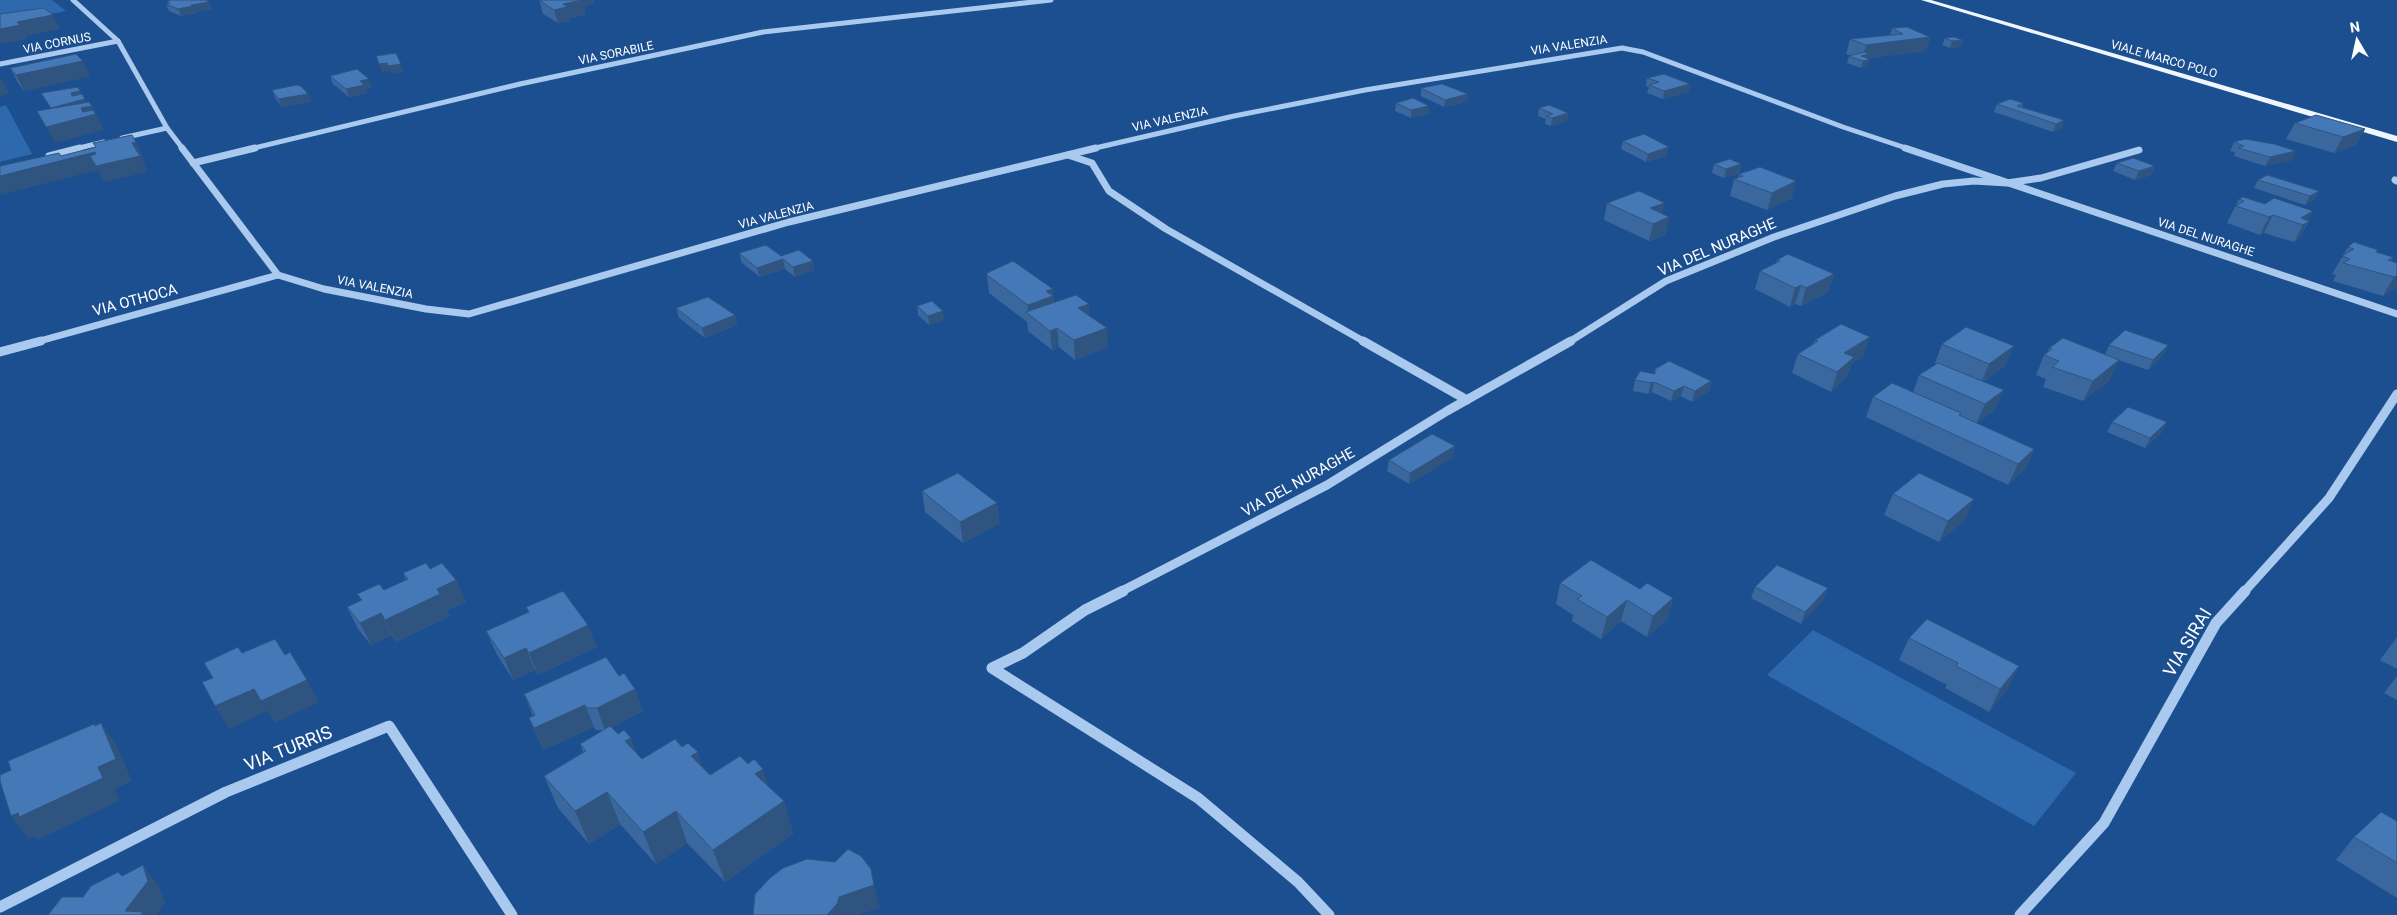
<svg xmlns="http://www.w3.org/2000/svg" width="2397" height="915" font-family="Roboto,sans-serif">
  <rect width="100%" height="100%" fill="#1b4f8f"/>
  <g fill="#2e69ad">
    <path d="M0,0H52L66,11L0,24Z"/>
    <path d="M6,105L32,154L0,162V107Z"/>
    <path d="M1813,630L2076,773L2034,826L1767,675Z"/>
  </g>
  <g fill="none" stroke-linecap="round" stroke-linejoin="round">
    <g stroke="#a9c9ee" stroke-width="5">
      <path d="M73,0L118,41L167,128L183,149"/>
      <path d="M0,64L118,41"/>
      <path d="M122,138L167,128"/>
      <path d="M75,149L104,142"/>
      <path d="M250,149L520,84L763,32L1051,0"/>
      <path d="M1091,149L1234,116L1365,90L1622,48L1643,52L1843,127L1909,149"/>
    </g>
    <g stroke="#a9c9ee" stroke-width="7">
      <path d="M182,148L278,275L324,289L426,309L469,314L789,222L1096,148"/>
      <path d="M1905,148L2397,314"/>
      <path d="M1068,155L1092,163L1109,191L1166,229L1365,342"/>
      <path d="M49,156L80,148"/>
      <path d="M193,163L255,148"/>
      <path d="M2395,180L2397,181"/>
      <path d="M36,342L278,275"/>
      <path d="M1569,342L1666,281L1774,237L1895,196L1943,184L1974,181L2007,183L2041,178L2139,150"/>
    </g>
    <g stroke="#a9c9ee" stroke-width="9">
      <path d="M1363,341L1467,400"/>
      <path d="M0,352L41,341"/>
      <path d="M1120,592L1327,485L1447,411L1571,341"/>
      <path d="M2244,592L2329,498L2397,394"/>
    </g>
    <g stroke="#a9c9ee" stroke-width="11">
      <path d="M1123,591L1085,610L1023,653L992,668L1198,798L1298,882L1329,915"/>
      <path d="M0,907L226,792L389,726L512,915"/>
      <path d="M2020,915L2104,823L2216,623L2245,591"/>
    </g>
    <path fill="#f0f6ff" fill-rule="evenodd" d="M1921,0H1931L2397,136V142Z"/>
  </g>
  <g fill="#3a679d">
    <path d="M539,0H594V3L584,6L586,14L570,18V21L558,23L543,14Z"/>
    <path d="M167,1L212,9L195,12L196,13L181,16L169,11L166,4L168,3Z"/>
    <path d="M1892,28L1930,37L1926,51L1868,58L1870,59L1867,66L1861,68L1847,63L1849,56L1850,55L1846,54L1850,39L1890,35Z"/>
    <path d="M1945,38L1963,40L1961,47L1950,48L1942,45Z"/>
    <path d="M10,68L90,76L24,91L18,83Z"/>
    <path d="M330,76L372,87L366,89L367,93L349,97L333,84Z"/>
    <path d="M1647,78L1689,92L1663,99L1647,93L1649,87L1646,86Z"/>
    <path d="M1421,88L1468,94L1467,102L1444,107L1421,96Z"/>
    <path d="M272,90L308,94L311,101L282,107L275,98Z"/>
    <path d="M1396,103L1429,114L1411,118L1395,111Z"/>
    <path d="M2023,103L2022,107L2064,120L2061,129L2053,132L1994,112L1997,104Z"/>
    <path d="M1539,108L1568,113L1567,121L1551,126L1545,124L1546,119L1538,116Z"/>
    <path d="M2295,123L2365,129L2356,145L2334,153L2286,139Z"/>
    <path d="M1623,141L1667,156L1646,162L1621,149Z"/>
    <path d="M2234,142L2292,160L2265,166L2234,156L2235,152L2230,151Z"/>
    <path d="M2117,163L2155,166L2151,175L2135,180L2113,171Z"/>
    <path d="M1714,164H1741L1739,173L1724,178L1712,173Z"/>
    <path d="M1739,174L1792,198L1767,210L1730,196L1734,179L1738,178Z"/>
    <path d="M2258,180L2319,191L2314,200L2305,205L2254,188Z"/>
    <path d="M2239,199L2308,221H2309L2299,238L2294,242L2264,233L2260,235L2227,223Z"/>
    <path d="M1607,203L1662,214L1669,217L1665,235L1649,241L1604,220Z"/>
    <path d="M2348,247L2377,252L2393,257L2391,261L2397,263V287L2383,296L2333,281L2336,275L2332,274Z"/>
    <path d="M739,253L781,256L813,261L814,270L795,277L785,269L760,277L742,263Z"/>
    <path d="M1777,260L1834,274L1828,292L1801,306L1795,304L1790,307L1755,289L1760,271L1776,263Z"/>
    <path d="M987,275L1089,316L1108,347L1075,360L1059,347L1052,350L1028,331L1027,322L989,293Z"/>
    <path d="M917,306L944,320L929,325L918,315Z"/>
    <path d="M676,308L735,315L737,325L705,338L679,318Z"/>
    <path d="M1815,340L1863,357L1852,363L1847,376L1831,392L1792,373L1798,354L1813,344Z"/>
    <path d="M1942,344L2006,365L1983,382L1995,410L1977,423L2034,449L2025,469L2008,485L1866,417L1873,397L1913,393L1919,375L1937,364L1935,363Z"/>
    <path d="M2109,345H2168L2163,355L2148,370L2107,356L2110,380L2083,401L2043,387L2046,379L2036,375L2044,355L2047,353L2049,348L2105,355Z"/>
    <path d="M1655,369L1711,381L1709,391L1692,402L1681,396L1671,401L1652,392L1648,394L1633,391L1635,380L1654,374Z"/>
    <path d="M2112,422L2162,432L2145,448L2107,432Z"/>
    <path d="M1453,457L1409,484L1387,471L1389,460Z"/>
    <path d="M922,491L997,503L999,524L963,543L925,512Z"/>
    <path d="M1893,494L1965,520L1939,542L1884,515Z"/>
    <path d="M430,569L456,580L466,602L447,610L450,616L396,642L392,635L371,645L358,629L347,607L361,600L357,594L384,590L406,580L403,573Z"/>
    <path d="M1560,583L1640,589L1673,598L1667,620L1647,637L1621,621L1601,639L1572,621L1573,615L1556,604Z"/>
    <path d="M1755,587L1824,599L1801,624L1751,598Z"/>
    <path d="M526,607L597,647L538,675L535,670L513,680L496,653L486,631L529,613Z"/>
    <path d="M2397,637V669L2380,660Z"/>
    <path d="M1909,638L2008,688L1989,712L1945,688L1947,685L1899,660Z"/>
    <path d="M619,676L635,689L643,711L612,727L642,759L703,767L710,775L768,786L784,801L793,834L725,882L687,843L656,864L620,824L589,844L558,808L544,776L583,752L580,744L603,730H596L594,727L543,750L529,718L533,716L524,694Z"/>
    <path d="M2397,676V700L2384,693Z"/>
    <path d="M2397,821V898L2336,860L2354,837Z"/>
  </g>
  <g fill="#305480">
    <path d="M574,0H594V3L584,6L586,14L570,18V21L558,23L554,10L563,4Z"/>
    <path d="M209,2L212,9L195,12L196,13L181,16L178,9L191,5Z"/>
    <path d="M53,15L60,29L26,36L27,39L0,44V29L17,22Z"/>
    <path d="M1930,37L1926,51L1868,58L1870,59L1867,66L1861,68L1863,61L1861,56L1863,55L1866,45Z"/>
    <path d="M1963,40L1961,47L1950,48L1952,41Z"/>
    <path d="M83,61L90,76L24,91L16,75Z"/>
    <path d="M387,63L390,71L382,72L379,64Z"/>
    <path d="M401,64L404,72L391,74L388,66Z"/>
    <path d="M0,79H2L10,94L0,96Z"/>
    <path d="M369,79L372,87L366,89L367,93L349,97L346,89L360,81Z"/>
    <path d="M1690,84L1689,92L1663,99L1664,91Z"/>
    <path d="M80,91L89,107L92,106L104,130L55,143L46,127L55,116L51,108L75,101L71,93Z"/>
    <path d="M308,94L311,101L282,107L278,99Z"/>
    <path d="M1468,94L1467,102L1444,107L1445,100Z"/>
    <path d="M1429,106V114L1411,118V110Z"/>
    <path d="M1568,113L1567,121L1551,126L1552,118Z"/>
    <path d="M2064,120L2061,129L2053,132L2056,124Z"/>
    <path d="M2365,129L2356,145L2334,153L2343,137Z"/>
    <path d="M136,142L144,159H142L148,172L104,182L98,170L0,195V176Z"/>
    <path d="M1669,147L1667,156L1646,162L1648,154Z"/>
    <path d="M2296,151L2292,160L2265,166L2270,157Z"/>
    <path d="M1741,164L1739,173L1724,178L1726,169Z"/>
    <path d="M2155,166L2151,175L2135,180L2139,171Z"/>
    <path d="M1796,181L1792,198L1767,210L1772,193Z"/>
    <path d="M2319,191L2314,200L2305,205L2310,196Z"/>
    <path d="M1665,203L1661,220L1650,208Z"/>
    <path d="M2313,211L2299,238L2294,242L2303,225L2301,218Z"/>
    <path d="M2273,215L2264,233L2260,235L2269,217Z"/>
    <path d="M1669,217L1665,235L1649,241L1653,224Z"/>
    <path d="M783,259L785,269L760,277L757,268Z"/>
    <path d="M813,261L814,270L795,277L793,267Z"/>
    <path d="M1834,274L1828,292L1801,306L1806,288Z"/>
    <path d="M2397,276V287L2383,296L2394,277Z"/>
    <path d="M1801,285L1795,304L1790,307L1795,288Z"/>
    <path d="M1053,289L1055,307L1028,313V305L1046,291Z"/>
    <path d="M1089,304L1090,323L1078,308Z"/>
    <path d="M943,311L944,320L929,325L928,316Z"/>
    <path d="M735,315L737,325L705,338L702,328Z"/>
    <path d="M1057,328L1059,347L1052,350L1050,331Z"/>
    <path d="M1107,328L1108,347L1075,360L1074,340Z"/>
    <path d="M1870,337L1863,357L1852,363L1847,376L1831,392L1844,353Z"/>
    <path d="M2168,345L2163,355L2148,370L2153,360Z"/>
    <path d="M2014,346L2006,365L1981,383L1989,364Z"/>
    <path d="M2119,360L2110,380L2083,401L2093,381Z"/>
    <path d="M1711,381L1709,391L1692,402L1695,391Z"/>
    <path d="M1654,382L1652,392L1648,394L1651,383Z"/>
    <path d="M1684,386L1681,396L1671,401L1674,391Z"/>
    <path d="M2004,390L1995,410L1976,424L1985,404Z"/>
    <path d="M2167,422L2162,432L2145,448L2150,438Z"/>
    <path d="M1455,446L1453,457L1409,484L1410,473Z"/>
    <path d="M2034,449L2025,469L2008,485L2018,464Z"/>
    <path d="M1974,499L1965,520L1939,542L1948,521Z"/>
    <path d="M997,503L999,524L963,543L960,522Z"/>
    <path d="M456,580L466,602L447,610L450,616L396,642L385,620L437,589Z"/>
    <path d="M1828,588L1824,599L1801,624L1805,612Z"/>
    <path d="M1673,598L1667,620L1647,637L1653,616Z"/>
    <path d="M1627,600L1621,621L1601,639L1607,617Z"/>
    <path d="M381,613L392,635L371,645L360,623Z"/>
    <path d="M588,625L597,647L538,675L529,653Z"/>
    <path d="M526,648L535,670L513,680L504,658Z"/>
    <path d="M2019,666L2008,688L1989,712L2000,689Z"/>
    <path d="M307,680L319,702L275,723L261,701Z"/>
    <path d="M254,689L267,711L229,729L215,706Z"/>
    <path d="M635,689L643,711L605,731L597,708Z"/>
    <path d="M585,705L594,727L543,750L534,728Z"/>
    <path d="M101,723L117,746L132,781L115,789L119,801L37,840L34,836L29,839L11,816L98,767Z"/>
    <path d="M631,738L643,770L625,741Z"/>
    <path d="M698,752L708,784L691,756Z"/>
    <path d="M763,769L773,802L755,774Z"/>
    <path d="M607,792L620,824L589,844L575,811Z"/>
    <path d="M784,801L793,834L725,882L713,850Z"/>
    <path d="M676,811L687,843L656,864L643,832Z"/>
    <path d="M143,865L160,888L165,903L157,915H129L125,911Z"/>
    <path d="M874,885L880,908L858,915H827L839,897Z"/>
  </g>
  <g fill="#4478b7" stroke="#305480">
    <path d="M171,0H206L209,2L191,5L193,6L178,9L166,4L170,3L167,1Z"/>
    <path d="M539,0H583L563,4L567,7L554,10Z"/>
    <path d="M44,8L53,15L17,22L20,25L0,29V14Z"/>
    <path d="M1907,27L1930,37L1866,45L1850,39L1903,34L1892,28Z"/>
    <path d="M1954,37L1963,40L1952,41L1945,38Z"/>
    <path d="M1864,52L1870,54L1861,56L1870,59L1863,61L1849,56Z"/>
    <path d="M396,53L401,64L388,66L387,63L379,64L376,56Z"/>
    <path d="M76,54L83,61L16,75L10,68Z"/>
    <path d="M357,69L369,79L360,81L364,85L346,89L330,76Z"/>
    <path d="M1664,74L1690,84L1664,91L1649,85L1659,82L1647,78Z"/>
    <path d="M1442,84L1468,94L1445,100L1421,88Z"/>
    <path d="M296,85L301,86L308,94L278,99L272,90Z"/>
    <path d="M78,87L80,91L71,93L72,96L82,94L85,99L51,108L41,93Z"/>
    <path d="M1413,98L1429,106L1411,110L1396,103Z"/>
    <path d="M2010,99L2023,103L2017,106L2064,120L2056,124L1997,104Z"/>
    <path d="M89,102L92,106L81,108L83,112L93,110L96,114L46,127L37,111Z"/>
    <path d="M1549,105L1568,113L1552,118L1546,116L1553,114L1539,108Z"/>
    <path d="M2316,115L2365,129L2343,137L2295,123Z"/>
    <path d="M1644,134L1669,147L1648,154L1623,141Z"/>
    <path d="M132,135L136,142L132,143L140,156L96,166L90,156L96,154L95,152L0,176V166L59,153L61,156L96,147L93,143Z"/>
    <path d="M2245,139L2274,144L2296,151L2270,157L2238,148L2244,146L2234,142Z"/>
    <path d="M2133,158L2155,166L2139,171L2117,163Z"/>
    <path d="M1730,159L1741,164L1726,169L1714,164Z"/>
    <path d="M1760,167L1796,181L1772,193L1734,179L1743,176L1739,174Z"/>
    <path d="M2267,175L2319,191L2310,196L2258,180Z"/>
    <path d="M1639,191L1665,203L1650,208L1669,217L1653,224L1607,203Z"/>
    <path d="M2243,197L2265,204L2274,198L2313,211L2301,218L2309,221L2303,225L2273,215L2269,217L2236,206L2244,201L2239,199Z"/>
    <path d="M2354,242L2378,250L2376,252L2393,257L2388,260L2397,263V276L2394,277L2343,263L2350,259L2342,256L2354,249L2348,247Z"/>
    <path d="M766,245L781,256L799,250L813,261L793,267L783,259L757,268L739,253Z"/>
    <path d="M1788,254L1834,274L1806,288L1801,285L1795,288L1760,271L1780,261L1777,260Z"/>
    <path d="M1013,261L1053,289L1046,291L1053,296L1028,305L987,275V273Z"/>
    <path d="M1076,295L1089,304L1078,308L1107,328L1074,340L1057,328L1050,331L1026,312Z"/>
    <path d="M708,297L735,315L702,328L676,308Z"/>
    <path d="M932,301L943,311L928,316L917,306Z"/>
    <path d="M1841,324L1870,337L1844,353L1854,357L1837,372L1798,354L1818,341L1815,340Z"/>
    <path d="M1966,327L2014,346L1989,364L1942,344Z"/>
    <path d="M2125,330L2168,345L2153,360L2109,345Z"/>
    <path d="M2063,338L2119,360L2093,381L2052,367L2059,361L2044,355L2052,349L2049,348Z"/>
    <path d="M1669,361L1711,381L1695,391L1684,386L1674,391L1654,382L1651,383L1635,380L1640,371L1655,374V369Z"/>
    <path d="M1938,363L2004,390L1985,404L1919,375Z"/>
    <path d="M1892,383L1961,413L1959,415L2034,449L2018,464L1873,397Z"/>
    <path d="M2128,407L2167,422L2150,438L2112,422Z"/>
    <path d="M1432,434L1455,446L1410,473L1389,460Z"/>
    <path d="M958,473L997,503L960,522L922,491Z"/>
    <path d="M1919,473L1974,499L1948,521L1893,494Z"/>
    <path d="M1591,560L1640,589L1647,583L1673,598L1653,616L1627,600L1607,617L1577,599L1582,596L1560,583Z"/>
    <path d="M426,563L430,569L442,563L456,580L437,589L440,594L385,620L381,613L360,623L347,607L362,600L357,594L379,584L384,590L408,579L403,573Z"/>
    <path d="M1777,565L1828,588L1805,612L1755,587Z"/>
    <path d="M563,591L588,625L529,653L526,648L504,658L486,631L529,612L526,607Z"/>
    <path d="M1927,619L2019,666L2000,689L1956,666L1958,663L1909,638Z"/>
    <path d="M275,639L285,655L290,652L307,680L261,701L254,689L215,706L202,682L213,678L204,663L238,647L242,653Z"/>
    <path d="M606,657L619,676L624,673L635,689L597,708H587L585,705L534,728L529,718L535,715L524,694Z"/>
    <path d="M101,723L116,759L98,767L103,778L19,817L18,813L11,816L0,781V775L11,770L8,761L94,724L95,726Z"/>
    <path d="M610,726L618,734L624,730L631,738L625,741L642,759L675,739L682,747L688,743L698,752L691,756L710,775L740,756L748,764L754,759L763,769L755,774L784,801L713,850L676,811L643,832L607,792L575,811L544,776L586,751L580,744Z"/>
    <path d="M2381,812L2397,821V863L2354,837Z"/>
    <path d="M848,849L861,856L871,869L874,885L839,897L837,904L827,915H753L755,894L770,878L783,868L807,859L835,862Z"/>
    <path d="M143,865L148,881L125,911L143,912L141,915H48L62,897H83L91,886L118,872L122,876Z"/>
  </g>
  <g text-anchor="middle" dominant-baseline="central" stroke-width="4" stroke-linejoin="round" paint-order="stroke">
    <g font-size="12" fill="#fff" stroke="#1b4f8f">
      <text transform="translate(57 43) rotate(-11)">VIA CORNUS</text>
      <text transform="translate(1569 45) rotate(-9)">VIA VALENZIA</text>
      <text transform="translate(616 53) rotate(-12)">VIA SORABILE</text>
      <text transform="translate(2164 59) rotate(16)">VIALE MARCO POLO</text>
      <text transform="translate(1170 119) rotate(-13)">VIA VALENZIA</text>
      <text transform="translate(776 215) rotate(-15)">VIA VALENZIA</text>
      <text transform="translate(2206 237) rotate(18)">VIA DEL NURAGHE</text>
      <text transform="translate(375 287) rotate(11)">VIA VALENZIA</text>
    </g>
    <g font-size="15" fill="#fff" stroke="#1b4f8f">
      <text transform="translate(1717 247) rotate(-23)">VIA DEL NURAGHE</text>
      <text transform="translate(135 300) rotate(-15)">VIA OTHOCA</text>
      <text transform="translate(1298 482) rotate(-29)">VIA DEL NURAGHE</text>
    </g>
    <g font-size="18" fill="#fff" stroke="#1b4f8f">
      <text transform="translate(2187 642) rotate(-59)">VIA SIRAI</text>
      <text transform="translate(288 748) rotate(-22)">VIA TURRIS</text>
    </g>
  </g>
  <g transform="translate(2357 40) rotate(351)" stroke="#1b4f8f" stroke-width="4" paint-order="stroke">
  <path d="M0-4L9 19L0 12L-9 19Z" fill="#ffffff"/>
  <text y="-8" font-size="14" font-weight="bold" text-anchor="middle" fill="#ffffff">N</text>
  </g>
</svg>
